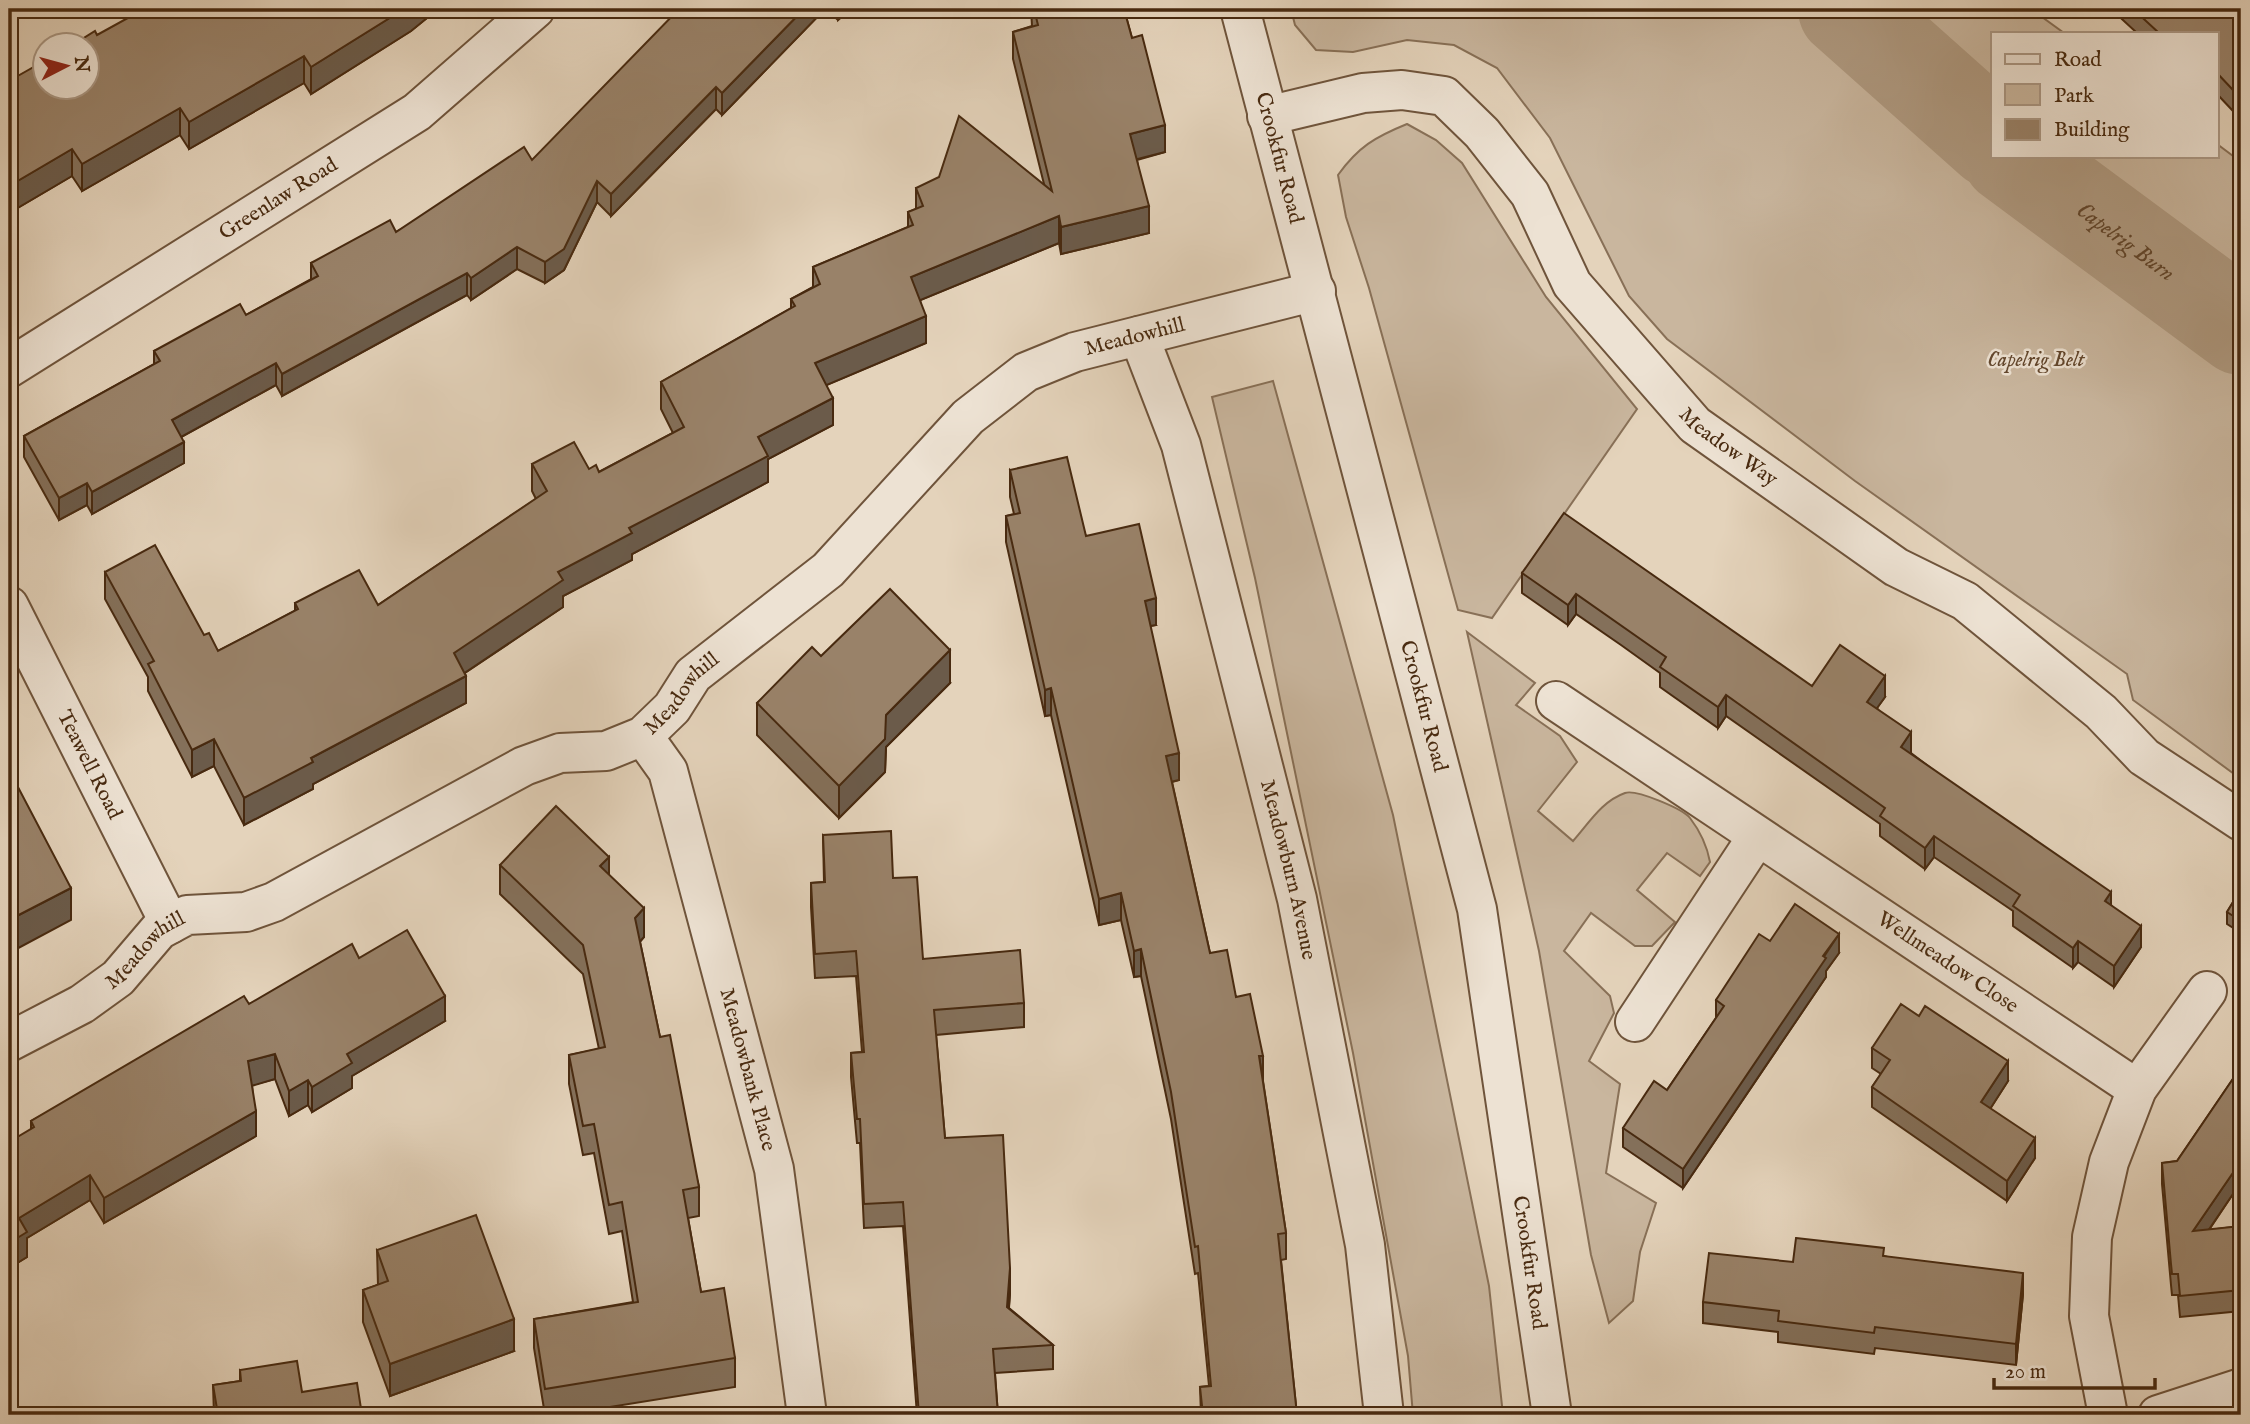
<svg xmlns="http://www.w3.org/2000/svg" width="2250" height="1424" font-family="'IM FELL English',serif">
  <rect width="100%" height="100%" fill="#e4d3bb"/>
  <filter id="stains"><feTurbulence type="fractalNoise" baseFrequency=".00286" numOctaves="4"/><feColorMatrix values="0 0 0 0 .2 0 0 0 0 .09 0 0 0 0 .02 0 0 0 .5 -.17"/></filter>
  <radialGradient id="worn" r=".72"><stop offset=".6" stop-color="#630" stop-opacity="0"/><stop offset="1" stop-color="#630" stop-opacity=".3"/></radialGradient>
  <g fill="#c9b69e" stroke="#887057" stroke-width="2">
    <path d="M1291,9H2031L2064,33H1993V156H2217V144L2241,162V779L2133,700L2127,674L1855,481L1667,339L1629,296L1550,138L1497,68L1454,45L1407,40L1353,52L1316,50L1295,25Z"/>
    <path d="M1407,124L1436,140L1462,163L1546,297L1637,409L1492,618L1458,610L1369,288L1346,217L1338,175C1358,147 1375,137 1407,124Z"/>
    <path d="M1273,381L1393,815L1489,1286L1503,1415H1413L1408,1356L1353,1053L1255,578L1212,397Z"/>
    <path d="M1467,632L1535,683L1516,705L1560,736L1577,762L1538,811L1573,841C1589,823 1602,801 1625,793C1636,789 1683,809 1690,818C1700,831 1707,846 1710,862L1700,876L1667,853L1637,890L1675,922L1652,946H1635L1591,913L1564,951L1610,996L1614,1013L1589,1061L1620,1084L1606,1173L1656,1203L1640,1252L1633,1301L1609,1323L1591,1255L1539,951Z"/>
  </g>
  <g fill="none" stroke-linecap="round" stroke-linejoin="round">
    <g stroke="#af9a81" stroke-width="96">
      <path d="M1846,9L1993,140"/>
      <path id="s1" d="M2010,156L2241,327"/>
    </g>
    <defs>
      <g id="minor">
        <path id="s2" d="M1267,116L1363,93L1402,90L1444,96L1482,133L1530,194L1572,284L1695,425L1896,567L1965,601L2101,712L2144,757L2241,821"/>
        <path id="s3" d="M1139,336L1181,445L1297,899L1365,1245L1384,1415"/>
        <path id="s4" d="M9,368L417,112L535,9"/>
        <path id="s5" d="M9,606L170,924"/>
        <path id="s6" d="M1556,701L2137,1089"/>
        <path id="s7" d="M643,736L668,771L774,1169L807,1415"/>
        <path d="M1635,1022L1757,837"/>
        <path id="s8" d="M9,1042L82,1004L118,978L159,930L170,924L187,915L246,912L274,902L524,766L560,753L606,751L643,736L672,708L693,675L828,570L968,417L1026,372L1075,352L1316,291"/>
        <path d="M2108,1415L2089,1316L2092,1237L2109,1162L2137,1089L2207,991"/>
        <path d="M2158,1415L2241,1388"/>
      </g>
      <g id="tertiary">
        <path id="s9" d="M1240,9L1477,909L1552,1415"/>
      </g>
    </defs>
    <use href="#minor" stroke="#6f543b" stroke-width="42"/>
    <use href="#tertiary" stroke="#6f543b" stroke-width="42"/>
    <use href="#minor" stroke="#ede2d3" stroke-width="38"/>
    <use href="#tertiary" stroke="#ede2d3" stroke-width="38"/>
  </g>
  <g fill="#84705a" stroke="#482a10" stroke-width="2">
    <path d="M238,9H438L411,31L311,94L304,83L189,149L180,135L82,191L72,176L9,213V81L97,35Z"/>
    <path d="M825,9L722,115L716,109L611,216L597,202L564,270L545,283L517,269L471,300L467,295L282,396L276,385L181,437L184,463L92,514L87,505L59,520L24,457V436L154,364V351L246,315L311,279V263L396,232L532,160Z"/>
    <path d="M827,9H850L838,20Z"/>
    <path d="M1031,9H1124L1132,38L1165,152L1137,160L1149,233L1061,254L1059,243L920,300L926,343L826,385L833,425L768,459V482L632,554V560L563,596V607L465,673L466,703L313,784V789L244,825L214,766L192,777L148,691V677L105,599V572L204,635L218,651L295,611V603L378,605L536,499L532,491V464L589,469L599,472L673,433L661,409V382L791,308V299L813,287V267L908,227V212L916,209V188L1044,184L1013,59V32L1032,26Z"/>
    <path d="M2111,9H2241V113L2233,111L2217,94V33H2137Z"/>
    <path d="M1010,470L1086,536L1156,625L1150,626L1179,780L1172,782L1210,953L1236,997L1263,1081L1286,1233V1259L1281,1260L1297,1415H1201L1200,1387L1209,1386L1198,1273L1195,1274L1171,1119L1141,976L1134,977L1121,920L1099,925L1051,715L1045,716L1006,542V516L1014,514L1010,497Z"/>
    <path d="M1522,573L1812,686L1885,697L1877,708L1911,753L2111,905L2141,947L2114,987L2078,962L2073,968L2013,926V911L1934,857L1925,869L1880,836V824L1726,716L1718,728L1660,687V673L1621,645L1576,614L1568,625L1522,593Z"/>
    <path d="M821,656L950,683L886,747L885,772L839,818L757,735V703Z"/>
    <path d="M823,835L893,878L923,959L1024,1003V1027L936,1035L945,1138L1010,1293L1009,1308L1053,1345V1369L995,1373L998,1415H917L903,1226L864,1228L860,1143H857L851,1077V1053L862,1052L856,976L815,978L811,907V883L824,882Z"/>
    <path d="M500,865L609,875L644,937L640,942L660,1037L699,1187V1216L688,1218L701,1292L735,1358V1387L560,1415H545L534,1348V1319L633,1302L622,1231L609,1234L594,1153L583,1155L569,1084V1055L599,1049L583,974L500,894Z"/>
    <path d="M2241,889V933L2227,924V912Z"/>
    <path d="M1770,941L1839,953L1826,971V977L1683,1188L1623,1147V1128L1667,1090L1716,1018V1000Z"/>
    <path d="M359,958L445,1021L352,1076V1088L312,1112L308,1105L289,1116L275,1079L252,1085L256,1136L104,1223L90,1200L27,1238V1257L9,1268L31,1129V1121L249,1004Z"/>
    <path d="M1872,1048L2008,1081L1990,1109L2035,1158L2007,1201L1872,1107V1087L1881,1074L1872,1068Z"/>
    <path d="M2241,1056V1182L2209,1230L2241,1226V1311L2180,1317L2178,1295H2172L2171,1285L2162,1184V1163L2177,1161L2237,1073V1062Z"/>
    <path d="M377,1250L514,1351L390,1396L363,1322V1290L378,1285Z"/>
    <path d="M1884,1256L2023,1294L2016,1365L1875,1348L1874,1354L1778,1342V1332L1703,1323V1302L1793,1262Z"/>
    <path d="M240,1370L302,1392L362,1415H214L213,1385L240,1381Z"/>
  </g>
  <g fill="#6b5b4a" stroke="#482a10" stroke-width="2">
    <path d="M404,9H438L411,31L311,94V67Z"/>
    <path d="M804,9H825L722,115V93Z"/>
    <path d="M838,9H850L838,20Z"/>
    <path d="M304,56V83L189,149V122Z"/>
    <path d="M716,87V109L611,216V194Z"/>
    <path d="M180,108V135L82,191V164Z"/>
    <path d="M1165,125V152L1130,161V134Z"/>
    <path d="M72,149V176L9,213V186Z"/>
    <path d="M597,181V202L564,270L545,283V262Z"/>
    <path d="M1149,206V233L1061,254V227Z"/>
    <path d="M1059,216V243L911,304V277Z"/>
    <path d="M517,247V269L471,300V278Z"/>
    <path d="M467,273V295L282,396V374Z"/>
    <path d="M926,316V343L815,390V363Z"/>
    <path d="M276,363V385L172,442V420Z"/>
    <path d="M833,398V425L768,459V482L632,554V560L563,596V607L454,680V653L558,572L629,528L758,437Z"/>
    <path d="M184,442V463L92,514V492Z"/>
    <path d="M87,483V505L59,520V498Z"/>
    <path d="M1576,594V614L1568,625V605Z"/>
    <path d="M1156,598V625L1145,627V601Z"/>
    <path d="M950,650V683L886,747L885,772L839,818V786L886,715Z"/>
    <path d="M466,676V703L313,784V789L244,825V798L311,758Z"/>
    <path d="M1885,676V697L1867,722V702Z"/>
    <path d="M1051,688V715L1045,716V690Z"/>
    <path d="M1726,695V716L1718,728V707Z"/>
    <path d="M1911,732V753L1901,767V747Z"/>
    <path d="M214,739V766L192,777V750Z"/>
    <path d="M1179,753V780L1166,783V756Z"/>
    <path d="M1934,836V857L1925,869V848Z"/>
    <path d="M609,857V886L600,866Z"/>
    <path d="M71,888V920L9,953V920Z"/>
    <path d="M2111,892V913L2105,901Z"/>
    <path d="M1121,893V920L1099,925V899Z"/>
    <path d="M644,908V937L635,947V918Z"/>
    <path d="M2141,926V947L2114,987V966Z"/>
    <path d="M1839,934V953L1826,971V977L1683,1188V1169Z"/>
    <path d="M2078,941V962L2073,968V948Z"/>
    <path d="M1141,949V976L1134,977V951Z"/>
    <path d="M445,996V1021L352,1076V1088L312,1112V1087L347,1054Z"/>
    <path d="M275,1054V1079L248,1087V1061Z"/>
    <path d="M1259,1056H1263V1082Z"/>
    <path d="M2008,1061V1081L1981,1123V1102Z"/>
    <path d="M308,1080V1105L289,1116V1091Z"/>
    <path d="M256,1111V1136L104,1223V1198Z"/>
    <path d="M2035,1138V1158L2007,1201V1181Z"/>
    <path d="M2241,1161V1182L2193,1253V1231Z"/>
    <path d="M90,1175V1200L27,1238V1257L9,1268V1243L19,1218Z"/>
    <path d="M1010,1268V1293L1007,1331V1307Z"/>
    <path d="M2023,1273V1294L2016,1365V1344Z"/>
    <path d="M514,1319V1351L390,1396V1364Z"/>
  </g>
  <g fill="#998269" stroke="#482a10" stroke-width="2">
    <path d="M144,9H404L311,67L304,56L189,122L180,108L82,164L72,149L9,186V81L46,60V88H88V46H71L95,31L97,35Z"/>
    <path d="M679,9H804L722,93L716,87L611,194L597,181L564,249L545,262L517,247L471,278L467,273L282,374L276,363L172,420L184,442L92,492L87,483L59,498L24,436L160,361L154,351L209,321L240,304L246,315L318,276L311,263L390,220L396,232L524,147L532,160Z"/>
    <path d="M1034,9H1124L1132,38L1142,35L1165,125L1130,134L1149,206L1061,227L1059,216L911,277L926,316L815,363L833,398L758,437L768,456L629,528L632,533L558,572L563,580L454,653L466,676L311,758L313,762L244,798L214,739L192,750L148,664L154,661L105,572L155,545L204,635L209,633L218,651L298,609L295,603L359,570L378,605L547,491L532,464L574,442L589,469L596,465L599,472L684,427L661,382L795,306L791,299L820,284L813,267L913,225L908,212L923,206L916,188L939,177L959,116L1052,191L1013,32L1038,25Z"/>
    <path d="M2133,9H2241V92L2233,90L2217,73V33H2159Z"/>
    <path d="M1067,457L1086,536L1139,524L1156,598L1145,601L1179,753L1166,756L1210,953L1227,950L1236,997L1250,994L1263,1056H1259L1286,1233L1278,1234L1297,1415H1203L1200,1387L1211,1386L1198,1246L1195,1247L1171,1092L1141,949L1134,951L1121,893L1099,899L1051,688L1045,690L1006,516L1020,513L1010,470Z"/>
    <path d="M1564,513L1812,686L1840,645L1885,676L1867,702L1911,732L1901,747L2111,892L2105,901L2141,926L2114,966L2078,941L2073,948L2013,906L2020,895L1934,836L1925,848L1880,816L1885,808L1726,695L1718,707L1660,667L1666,657L1576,594L1568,605L1522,573Z"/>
    <path d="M890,589L950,650L886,715L885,739L839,786L757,703L812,647L821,656Z"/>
    <path d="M9,770L71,888L9,920Z"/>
    <path d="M556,806L609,857L600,866L644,908L635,918L660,1037L670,1035L699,1187L683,1190L701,1292L724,1288L735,1358L545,1389L534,1319L638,1302L622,1202L609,1205L594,1124L583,1126L569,1055L605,1047L583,945L500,865Z"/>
    <path d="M891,831L893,878L917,877L923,959L1020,950L1024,1003L934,1010L945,1138L1003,1135L1010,1268L1007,1307L1053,1345L993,1349L998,1415H919L903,1202L864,1204L860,1119H857L851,1053L864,1052L856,951L815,954L811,883L825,882L823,835Z"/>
    <path d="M2241,889V921L2227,912Z"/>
    <path d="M1795,904L1839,934L1823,956L1826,958L1683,1169L1623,1128L1654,1081L1667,1090L1724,1006L1716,1000L1759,934L1770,941Z"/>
    <path d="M407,930L445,996L347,1054L352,1063L312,1087L308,1080L289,1091L275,1054L248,1061L256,1111L104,1198L90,1175L19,1218L27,1232L9,1243V1142L34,1127L31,1121L244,996L249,1004L352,944L359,958Z"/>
    <path d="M1901,1004L1919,1016L1925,1006L2008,1061L1981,1102L2035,1138L2007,1181L1872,1087L1890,1060L1872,1048Z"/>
    <path d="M2241,1056V1066L2237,1062Z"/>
    <path d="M2241,1067V1161L2193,1231L2241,1226V1290L2180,1296L2178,1274H2172L2171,1264L2162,1163L2177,1161Z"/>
    <path d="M476,1215L514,1319L390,1364L363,1290L388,1281L377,1250Z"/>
    <path d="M1796,1238L1884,1248L1883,1256L2023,1273L2016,1344L1875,1327L1874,1333L1778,1321L1779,1311L1703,1302L1709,1253L1793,1262Z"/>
    <path d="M297,1361L302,1392L357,1383L362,1415H218L213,1385L241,1381L240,1370Z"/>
  </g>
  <g text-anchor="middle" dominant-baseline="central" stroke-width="5" stroke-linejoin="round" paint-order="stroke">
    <g font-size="21" fill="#482a10" stroke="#ede2d3">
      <text stroke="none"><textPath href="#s9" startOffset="154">Crookfur Road</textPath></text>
      <text stroke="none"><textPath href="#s4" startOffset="318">Greenlaw Road</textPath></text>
      <text stroke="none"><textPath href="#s8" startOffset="1365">Meadowhill</textPath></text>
      <text stroke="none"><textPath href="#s2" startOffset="637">Meadow Way</textPath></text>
      <text stroke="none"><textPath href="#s8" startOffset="777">Meadowhill</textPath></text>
      <text stroke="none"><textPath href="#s9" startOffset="721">Crookfur Road</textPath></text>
      <text stroke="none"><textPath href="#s5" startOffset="178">Teawell Road</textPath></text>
      <text stroke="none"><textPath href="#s3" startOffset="555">Meadowburn Avenue</textPath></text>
      <text stroke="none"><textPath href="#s8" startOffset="166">Meadowhill</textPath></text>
      <text stroke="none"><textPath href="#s6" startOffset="471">Wellmeadow Close</textPath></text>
      <text stroke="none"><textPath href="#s7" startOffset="352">Meadowbank Place</textPath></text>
      <text stroke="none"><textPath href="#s9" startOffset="1288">Crookfur Road</textPath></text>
    </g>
    <g font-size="21" font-style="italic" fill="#62462c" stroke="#ede2d3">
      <text x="2036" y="360">Capelrig Belt</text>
    </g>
    <g font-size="23" font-style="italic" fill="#62462c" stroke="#ede2d3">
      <text stroke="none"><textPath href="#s1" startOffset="144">Capelrig Burn</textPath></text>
    </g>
  </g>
  <rect width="2250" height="1424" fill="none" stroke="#e4d3bb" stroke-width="35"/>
  <rect x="10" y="10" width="2229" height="1403" fill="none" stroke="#482a10" stroke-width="3.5"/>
  <rect x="18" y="18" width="2215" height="1389" fill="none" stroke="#482a10" stroke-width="2"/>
  <rect x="1991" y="32" width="228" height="126" fill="#ede2d3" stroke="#ab9885" stroke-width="2"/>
  <rect x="2005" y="54" width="35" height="10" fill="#ede2d3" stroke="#ab9885" stroke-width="2"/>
  <text x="2054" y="66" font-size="21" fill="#482a10">Road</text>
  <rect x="2005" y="84" width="35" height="21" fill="#c9b69e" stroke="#ab9885" stroke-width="2"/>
  <text x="2054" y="102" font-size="21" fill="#482a10">Park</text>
  <rect x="2005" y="119" width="35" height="21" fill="#998269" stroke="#ab9885" stroke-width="2"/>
  <text x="2054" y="136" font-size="21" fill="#482a10">Building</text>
  <g transform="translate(66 66) rotate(84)"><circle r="33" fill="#ede2d3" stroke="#ab9885" stroke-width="2"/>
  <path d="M0-5L12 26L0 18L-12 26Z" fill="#8f2418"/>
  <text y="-10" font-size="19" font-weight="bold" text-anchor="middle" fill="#482a10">N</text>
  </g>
  <path d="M1994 1378v10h161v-10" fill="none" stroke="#482a10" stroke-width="3.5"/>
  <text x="2005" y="1378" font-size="21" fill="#482a10" stroke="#ede2d3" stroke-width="5" paint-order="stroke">20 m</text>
  <rect width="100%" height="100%" filter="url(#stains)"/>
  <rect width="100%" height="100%" fill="url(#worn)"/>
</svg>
